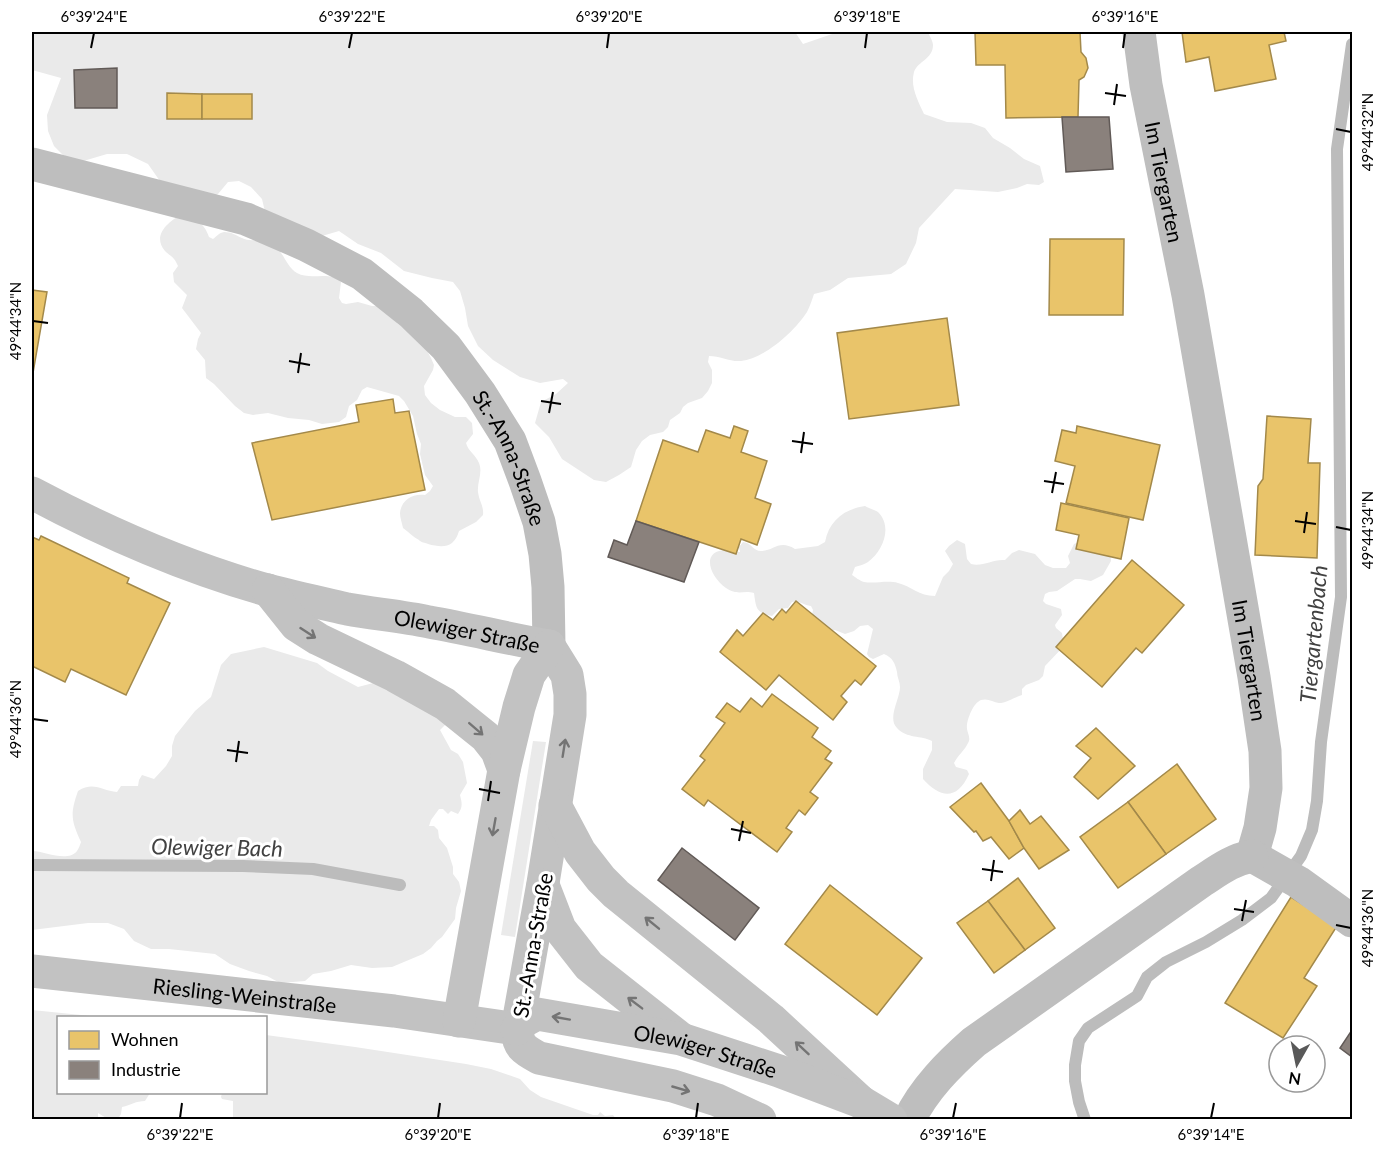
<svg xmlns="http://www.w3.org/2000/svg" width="1384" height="1151" font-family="Lato,sans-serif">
  <rect width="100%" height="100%" fill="#fff"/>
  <g fill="#eaeaea">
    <path d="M32,32H795L803,44L838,32H928C929,35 933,41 933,45C933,59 918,61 914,72C910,87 918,101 924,114L947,122L971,123L985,128L993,138L1010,148L1024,159L1040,166L1044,182L1039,185L1027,184L1017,188L998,192L955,189L919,228L916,243L906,264L891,274L848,278L830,290L814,294C812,300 810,306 807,312C795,331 764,359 741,361C730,362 720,356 709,356L708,362L712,370V383L708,391L702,398L688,403L683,407L680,413L670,420L668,427L663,432L650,435L642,441L636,450L631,467L619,475L606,482L594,480L562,459L549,437L535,423L541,402L556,394L568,383L563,379L540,383L520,377L493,360L478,346L468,326L465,308L460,291L453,282L432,278L404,271L381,253L358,244L339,231L322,236L266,216L262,199L251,187L239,181L228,182L218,194L204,201L162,184L148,164L127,154H107L80,162L63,155L54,146L48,131L47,115L61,78L32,70Z"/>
    <path d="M183,214C196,220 204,222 209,237L213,239C217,236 219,233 224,232C232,232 235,235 242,238C249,242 258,239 265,240C269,241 274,245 277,248C285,256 287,267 297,273C312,281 329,270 341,282L339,298L342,303L346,304L358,302L372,306H384L398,324L421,340L431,358L434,365L433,370L424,386L425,395L431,403L440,410L455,417H466L472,423L473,434L466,443C468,451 476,455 479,463C483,473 477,482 478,492C479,501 484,506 483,515L476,522L459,531C454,548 443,548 428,544C426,543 420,542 419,540C413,537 409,532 403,528C402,523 400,518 400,513C401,500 413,493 425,495L430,491L433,486L425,475L420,454L421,444L417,434L413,416L404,401L399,396L367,387L362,390L357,400L349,406L346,417L339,422L322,424L309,420L288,418L268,413L253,415L244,413L235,406L214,384L206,378L205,360L196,349L198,339L201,333L182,308L187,295L174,282L173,273L178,266C173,255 172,258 165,251C151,235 170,220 183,214Z"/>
    <path d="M865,506C868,508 875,510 878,512C893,527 883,551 868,562C865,564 859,566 855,567L852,575C855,577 860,581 864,582C875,584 887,580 898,583C911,586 919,596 935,596L943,577L949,571L953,564L945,551L949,546L957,540L965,544L967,559L971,564C983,567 992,559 1005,560L1012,553L1019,550L1035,554L1045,565L1053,568H1066L1070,563L1068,556L1074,544L1084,540L1110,551L1111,561L1103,575L1091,581L1080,579H1075L1057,591L1049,592L1045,594L1043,601L1046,604L1061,609L1062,615L1055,625L1056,628L1062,633L1064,646L1045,666L1043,676L1039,680L1026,685L1022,689V695C1015,697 1006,703 999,703C993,702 988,698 981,700C973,703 966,721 967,729C968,735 971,738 968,743C965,750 958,755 954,763L956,767L967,770L969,774C957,801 940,798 923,779V769L932,750V741C921,735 907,739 897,728C887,718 900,699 900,687C900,682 897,677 897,672C895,663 893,658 884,654L873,659L869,657L867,654L873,629L868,625L860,626L854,631L845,634L835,630L824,633L809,630L813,610L811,606C803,605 801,601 792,602L788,608L779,609L772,616C756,613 756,608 754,593C743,590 738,596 726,588C709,576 699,548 730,550C733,551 736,552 740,552L739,547L743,542C752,543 753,551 761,551C774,551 779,539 795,549L818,546L825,542C829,521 844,509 865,506Z"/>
    <path d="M264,647L317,663L328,671L358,687L381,681L448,722L440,730L451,750L458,754L463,762L467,783L460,795C462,803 463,807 458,814L451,811L448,814L443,809H439L431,820L429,826H434L438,830L439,838L447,848L453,867V874L459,882L461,891L456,908L455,919L442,937L437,941L431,948L423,954L392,967L372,968L351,965L331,971L313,974L305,981L280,983L267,976L249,971L230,964L215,954L169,949H151L134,941L124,929L108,923H88L32,930V851C45,851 67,863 77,851C79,848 80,845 81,842C71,820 70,814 78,791C94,781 102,791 117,792L121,786H138L139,780L142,775L154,779L166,766L172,756V746L175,736L195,711L211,697L221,665L231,654Z"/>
    <path d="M533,741L546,742L515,937L501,935Z"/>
    <path d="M32,1010L91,1016V1017L58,1018V1092L150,1093L145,1101C136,1101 131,1105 122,1107L121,1114L118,1119H108L98,1113V1119H32Z"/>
    <path d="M266,1035L355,1047L466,1064L491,1069L520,1079L530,1090L541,1097L593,1115H598L600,1112L605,1116L613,1115L616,1119H233V1101L222,1099L221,1097L222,1093L266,1092Z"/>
  </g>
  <g fill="#e9c46a" stroke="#a3894a" stroke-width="1.5">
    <path d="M975,32H1080L1081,52L1086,58L1088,68L1084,77L1079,80L1078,117L1006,118L1005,65H976Z"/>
    <path d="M1182,32H1284L1286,41L1269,45L1276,79L1215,91L1209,57L1186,62Z"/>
    <path d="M167,93L202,94V119H167Z"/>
    <rect x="202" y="94" width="50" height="25"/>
    <path d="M1050,239H1124L1123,315H1049Z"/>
    <path d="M32,290L47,292L33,373L32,372Z"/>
    <path d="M947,318L959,405L849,419L837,333Z"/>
    <path d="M393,399L395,413L409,411L425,490L272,520L252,443L359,422L356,405Z"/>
    <path d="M1267,416L1311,419L1308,463H1320L1317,558L1255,555L1258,486L1263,479Z"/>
    <path d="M734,426L748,431L741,452L767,461L755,498L771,504L757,545L741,539L736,554L636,521L663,440L698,452L706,430L730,438Z"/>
    <path d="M1077,426L1160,445L1143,520L1066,503L1075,466L1055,461L1062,430L1076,433Z"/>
    <path d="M1061,503L1129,518L1121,559L1076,549L1079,535L1056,530Z"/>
    <path d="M41,536L129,578L127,583L170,603L126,695L71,669L65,682L32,666V537L39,540Z"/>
    <path d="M1132,560L1184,605L1142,653L1136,648L1102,687L1056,647Z"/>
    <path d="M796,601L876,666L861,685L855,680L841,696L847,702L833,720L779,675L766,690L720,652L737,630L743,636L763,613L773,620L782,609L786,613Z"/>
    <path d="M772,694L818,728L812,737L831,751L825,759L832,763L810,792L818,798L805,815L799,810L786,828L792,832L777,852L708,800L704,806L682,789L705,760L700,756L725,723L716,717L727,703L740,712L751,698L762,707Z"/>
    <path d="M1096,728L1135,766L1098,799L1074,777L1091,758L1076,746Z"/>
    <path d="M1177,764L1216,819L1166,854L1128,802Z"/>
    <path d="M981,783L1009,821L1024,848L1009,859L991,837L983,841L976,831L974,832L950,807Z"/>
    <path d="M1128,802L1166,854L1118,888L1080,837Z"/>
    <path d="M1020,810L1030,824L1041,816L1069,850L1039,869L1024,848L1009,821Z"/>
    <path d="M1018,878L1055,928L1025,950L988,901Z"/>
    <path d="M830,885L922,958L877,1015L785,944Z"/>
    <path d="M1291,897L1337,926L1304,978L1317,986L1283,1038L1225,1003Z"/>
    <path d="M988,901L1025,950L994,973L957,923Z"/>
  </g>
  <g fill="#8a817c" stroke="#615a57" stroke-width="1.5">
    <path d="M117,68V108H75L74,70Z"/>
    <path d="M1062,117H1109L1113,169L1066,172Z"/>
    <path d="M636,521L699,542L684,582L608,557L614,540L627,545Z"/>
    <path d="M682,848L759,908L735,940L658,880Z"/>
    <path d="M1352,1030V1057L1340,1048Z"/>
  </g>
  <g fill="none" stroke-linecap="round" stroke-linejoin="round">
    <g stroke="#bcbcbc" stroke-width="12">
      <path d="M32,865L243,866L313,869L400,885"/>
      <path d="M1085,1120L1079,1102L1075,1081V1065L1079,1041L1088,1028L1137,996L1147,977L1166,962L1206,942L1242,920L1271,898L1301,856L1312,830L1317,801L1321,742L1341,597L1337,149L1352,44"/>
    </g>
    <g stroke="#bebebe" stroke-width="33">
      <path id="s1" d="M1139,32L1146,85L1188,295L1254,677L1265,751L1266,788L1260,828L1252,856"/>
      <path id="s2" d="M32,164L246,219L306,245L362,274L411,313L446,347L480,393L510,441L525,481L539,522L545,554L548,587L549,646"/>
      <path d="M1252,856L1298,882L1352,921"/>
      <path d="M909,1120C924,1089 949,1064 974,1042L1202,881C1219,870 1232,860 1252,856"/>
    </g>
    <g stroke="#c2c2c2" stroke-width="33">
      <path id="s3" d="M32,493C107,533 185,567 267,590C294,597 321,603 347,609C374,614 402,616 429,622C469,629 509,639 549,646"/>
      <path d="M268,590L296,625L318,639L395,676L445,704L486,737L497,751L504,770"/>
      <path d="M549,646L567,675L570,694V715L543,883L517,1029C518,1047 524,1050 539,1058L673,1086L717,1100L760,1120"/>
      <path d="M555,805L580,852L601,879L616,894L771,1019L861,1102"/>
      <path d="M543,885L560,929L589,966L679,1037"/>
      <path id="s4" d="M32,971L394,1011L517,1029"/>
      <path d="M459,1021L504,770L519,707L529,675L549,646"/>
      <path id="s5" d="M517,1029L524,1021L537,1014L681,1039L779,1071L861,1102L891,1120"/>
    </g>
  </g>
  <defs><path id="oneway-shaft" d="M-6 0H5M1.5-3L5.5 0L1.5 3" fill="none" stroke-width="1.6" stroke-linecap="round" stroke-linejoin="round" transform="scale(1.5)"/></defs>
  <g stroke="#747474">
    <use href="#oneway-shaft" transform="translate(308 633) rotate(33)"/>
    <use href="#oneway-shaft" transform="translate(476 729) rotate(41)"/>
    <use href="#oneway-shaft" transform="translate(564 748) rotate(-81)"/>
    <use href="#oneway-shaft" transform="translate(494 827) rotate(100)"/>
    <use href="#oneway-shaft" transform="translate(652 923) rotate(-141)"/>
    <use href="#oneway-shaft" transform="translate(635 1003) rotate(-143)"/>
    <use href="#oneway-shaft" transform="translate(561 1018) rotate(-170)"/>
    <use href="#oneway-shaft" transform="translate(802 1048) rotate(-137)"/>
    <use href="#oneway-shaft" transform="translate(681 1089) rotate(16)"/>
  </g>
  <path fill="none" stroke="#000" stroke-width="2" d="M91,48L94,33M349,48L352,33M607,48L609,33M865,48L867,33M1123,48L1125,33M1105,93L1126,96M1114,105L1117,84M1336,129L1351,132M33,321L48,323M289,361L310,365M298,373L301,353M541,401L561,404M549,413L553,392M792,441L813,444M801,453L804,432M1044,481L1064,484M1052,493L1056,472M1295,521L1316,524M1336,527L1351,530M1304,533L1307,512M33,719L48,721M227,750L248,753M236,762L239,741M479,789L500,793M488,801L491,781M731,829L751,833M739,841L743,821M982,869L1003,872M991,881L994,860M1234,909L1254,912M1242,921L1246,900M1336,925L1351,928M180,1118L182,1103M438,1118L440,1103M696,1118L698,1103M953,1118L956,1103M1211,1118L1214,1103"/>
  <g text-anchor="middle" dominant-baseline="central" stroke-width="6" stroke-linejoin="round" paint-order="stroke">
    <g font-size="21" fill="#000" stroke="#fff">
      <text stroke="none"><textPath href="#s1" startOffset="152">Im Tiergarten</textPath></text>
      <text stroke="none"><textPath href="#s2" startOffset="590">St.-Anna-Straße</textPath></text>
      <text stroke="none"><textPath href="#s3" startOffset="459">Olewiger Straße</textPath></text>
      <text stroke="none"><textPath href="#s1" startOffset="638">Im Tiergarten</textPath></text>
      <text transform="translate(532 945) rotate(-80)">St.-Anna-Straße</text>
      <text stroke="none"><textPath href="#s4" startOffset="214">Riesling-Weinstraße</textPath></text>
      <text stroke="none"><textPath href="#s5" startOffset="198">Olewiger Straße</textPath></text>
    </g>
    <g font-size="22" font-style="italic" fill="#414141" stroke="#fff">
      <text transform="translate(1313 634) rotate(-85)">Tiergartenbach</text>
      <text transform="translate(217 847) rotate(1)">Olewiger Bach</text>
    </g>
  </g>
  <rect width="1384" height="1151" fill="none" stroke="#ffffff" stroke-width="66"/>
  <rect x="57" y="1016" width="210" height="78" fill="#ffffff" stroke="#999999" stroke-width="1.5"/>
  <rect x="69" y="1031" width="30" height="18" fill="#e9c46a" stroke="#999999" stroke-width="1.5"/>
  <text x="111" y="1046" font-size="18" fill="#000000">Wohnen</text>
  <rect x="69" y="1061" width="30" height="18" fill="#8a817c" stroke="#999999" stroke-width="1.5"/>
  <text x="111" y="1076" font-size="18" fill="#000000">Industrie</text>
  <g transform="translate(1297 1064) rotate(189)"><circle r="28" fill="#ffffff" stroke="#999999" stroke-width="1.5"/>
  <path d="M0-4.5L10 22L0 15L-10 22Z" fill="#595959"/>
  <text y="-9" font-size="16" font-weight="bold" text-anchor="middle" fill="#000000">N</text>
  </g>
  <rect x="33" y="33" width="1318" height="1085" fill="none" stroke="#000" stroke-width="2"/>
  <g font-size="15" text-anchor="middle" fill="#000">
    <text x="94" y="22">6°39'24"E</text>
    <text x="352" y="22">6°39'22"E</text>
    <text x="609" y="22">6°39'20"E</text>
    <text x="867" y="22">6°39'18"E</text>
    <text x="1125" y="22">6°39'16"E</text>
    <text transform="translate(1368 132) rotate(-90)" y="5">49°44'32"N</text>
    <text transform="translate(16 321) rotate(-90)" y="5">49°44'34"N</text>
    <text transform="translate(1368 530) rotate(-90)" y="5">49°44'34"N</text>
    <text transform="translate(16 719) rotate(-90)" y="5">49°44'36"N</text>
    <text transform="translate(1368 928) rotate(-90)" y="5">49°44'36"N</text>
    <text x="180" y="1140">6°39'22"E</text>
    <text x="438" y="1140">6°39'20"E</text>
    <text x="696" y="1140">6°39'18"E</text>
    <text x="953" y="1140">6°39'16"E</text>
    <text x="1211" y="1140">6°39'14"E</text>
  </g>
</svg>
